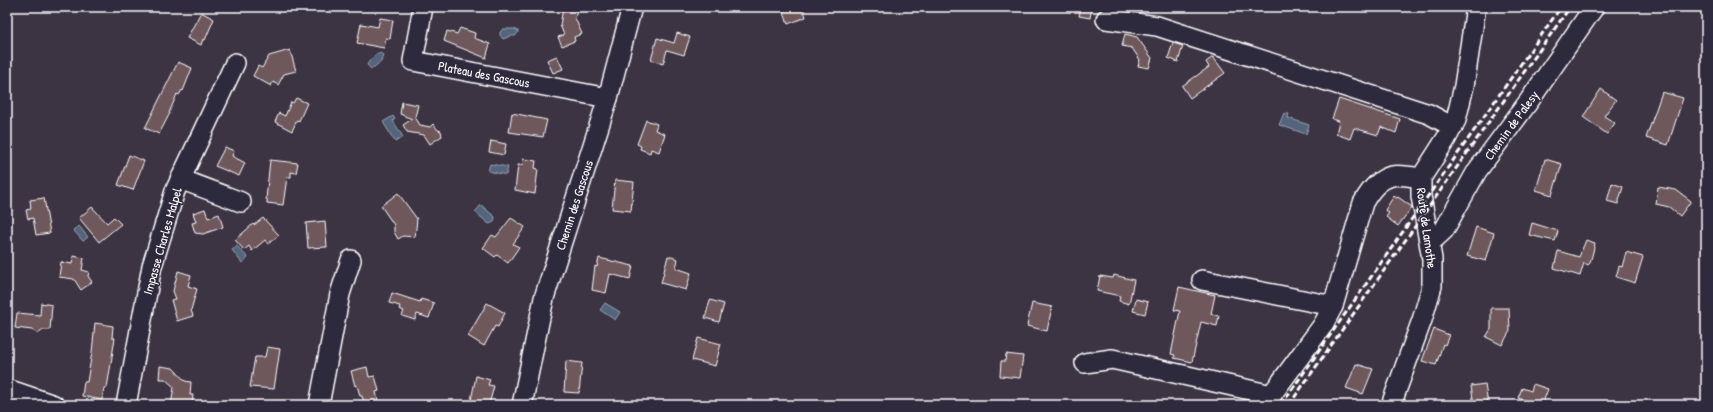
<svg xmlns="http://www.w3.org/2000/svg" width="1713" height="412" font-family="'Patrick Hand',sans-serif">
  <rect width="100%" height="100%" fill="#3c3343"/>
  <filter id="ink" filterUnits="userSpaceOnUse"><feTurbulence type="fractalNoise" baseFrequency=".025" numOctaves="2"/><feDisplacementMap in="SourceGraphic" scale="8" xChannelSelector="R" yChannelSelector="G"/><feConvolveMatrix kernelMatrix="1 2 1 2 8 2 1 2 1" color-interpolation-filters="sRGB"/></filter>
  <g filter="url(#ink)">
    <g fill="#52657d" stroke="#97a3b1">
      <path d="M503,29H515L518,31V33L515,36H511L503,39L500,35V32Z"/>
      <path d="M380,53L383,55L381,62L371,69L367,65C370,59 375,54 380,53Z"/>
      <path d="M1284,113L1289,114L1288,118L1309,125L1306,134L1279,125Z"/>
      <path d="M393,116L395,119L393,121L403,137L395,142L383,122Z"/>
      <path d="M490,164L508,167L506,175L488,171Z"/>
      <path d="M481,205L495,217L494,222L489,224L475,212Z"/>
      <path d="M79,226L88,237L83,241L73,230Z"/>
      <path d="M237,246L248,258L242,263L232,250Z"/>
      <path d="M605,303L620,312L615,320L600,310Z"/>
    </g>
    <g fill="#6e595c" stroke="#fff">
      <path d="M782,7H803L806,17L788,24Z"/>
      <path d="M1081,7H1092L1090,18L1079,16Z"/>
      <path d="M563,8L577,11L575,18L582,34L574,37L575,41L562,46L558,37L564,35L560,25Z"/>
      <path d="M201,12L214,19L205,40L203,39L201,45L187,38Z"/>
      <path d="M380,18L393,20L390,39L386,38L384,48L357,43L361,24L378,27Z"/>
      <path d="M460,28L475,33L474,38L490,44L486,58L444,41L447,31L457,34Z"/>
      <path d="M677,33L690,37L684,55L667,50L663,64L651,60L657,38L674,43Z"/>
      <path d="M1125,34L1137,37L1152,58L1149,68L1138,66L1140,60L1132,48L1122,46Z"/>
      <path d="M1173,43L1183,46L1178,62L1168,58Z"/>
      <path d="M290,50L296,71L284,74L278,85L273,82L271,86L253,76L258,66L262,68L269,56Z"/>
      <path d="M557,56L563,69L553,73L547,60Z"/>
      <path d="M1213,57L1225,73L1190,98L1182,86L1209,67L1206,62Z"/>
      <path d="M178,62L192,68L183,91L182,90L179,95L177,94L169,113H170L159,134L145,128Z"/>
      <path d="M1601,89L1616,100L1604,116L1615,123L1607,134L1583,117Z"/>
      <path d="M1662,92L1683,98L1668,145L1646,138Z"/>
      <path d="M296,98L307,103L299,121L297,120L292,131L275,122L279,113L285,116L291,102L293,103Z"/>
      <path d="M1339,99L1400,119L1396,133L1381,127L1378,135L1354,128L1350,139L1336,134L1339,121L1332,119Z"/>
      <path d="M402,102L418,105L415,117L420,125L430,127L433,124L438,130L441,131L442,136L430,144L424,135L407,132L403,125L412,119L400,114Z"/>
      <path d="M512,113L547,120L543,137L509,132Z"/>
      <path d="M646,120L657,124L655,130L665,134L659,152L651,149L650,153L640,149L641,146L637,144Z"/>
      <path d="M491,141L506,144L504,155L489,152Z"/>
      <path d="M225,147L234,151L232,156L245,163L239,176L215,166Z"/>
      <path d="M129,155L144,161L133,190L118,185Z"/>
      <path d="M523,159L536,161L535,168L538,169L535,194L515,190L518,165H522Z"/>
      <path d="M1545,159L1562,164L1552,195L1536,190Z"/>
      <path d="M270,160L298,163L296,173L291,172V177H287L283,205L267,203V199H266Z"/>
      <path d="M615,180L634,182L631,211L612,209Z"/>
      <path d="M1612,183L1623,187L1618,204L1607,201Z"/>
      <path d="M1658,187L1676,190L1691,201L1680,216L1669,207L1656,204Z"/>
      <path d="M398,193L417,219L415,237L403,236L398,239L394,232V225L381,206Z"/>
      <path d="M1394,196L1397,198L1398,197L1412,207L1398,226L1386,217L1389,213L1385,210Z"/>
      <path d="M44,198L50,233L36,235L33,218L28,219L26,210L31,209L30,200Z"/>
      <path d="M92,207L107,223L114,217L121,224L99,242L79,218Z"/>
      <path d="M205,209L208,218L219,214L223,227L203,234L195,233L192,223L196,222L193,213Z"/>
      <path d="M263,218L279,235L268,244L265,240L252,251L249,246L244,250L235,240L253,224L254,225Z"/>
      <path d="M511,218L525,227L513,244L519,247L508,263L497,255L495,257L483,248L492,235L496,237Z"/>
      <path d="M325,221L327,247L308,248L306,223Z"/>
      <path d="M1532,223L1558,231L1555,241L1529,235Z"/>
      <path d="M1476,227L1494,233L1486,261L1467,256Z"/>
      <path d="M1586,240L1595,243L1594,248L1590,263L1588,265L1584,263L1580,276L1554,268L1558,251L1579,257Z"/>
      <path d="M1626,252L1643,257L1635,283L1616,277L1619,266L1622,267Z"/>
      <path d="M73,256L84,258L82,270L89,272L88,276L92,282L81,290L74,279L59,277L61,262L72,264Z"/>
      <path d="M668,256L678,259L676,268L691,273L686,290L661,283Z"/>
      <path d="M599,258L633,266L630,279L610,274L606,293L592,290L595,266L597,267Z"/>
      <path d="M178,271L191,275L188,286L197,289L191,310L193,316L177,321L171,300L176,299L173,291Z"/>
      <path d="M1114,275L1134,280L1129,304L1119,301L1120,296L1097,291L1100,276L1113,278Z"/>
      <path d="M1179,287L1215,295L1211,314L1219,316L1217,326L1201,322L1192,362L1174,358L1175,355L1171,354L1180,311L1174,310Z"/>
      <path d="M392,293L420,302L421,299L434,303L429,318L417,314L415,320L402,316L404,311L399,309L400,306L389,303Z"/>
      <path d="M1136,299L1148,302L1145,314L1133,311Z"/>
      <path d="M710,300L724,304L719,322L705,318Z"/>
      <path d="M41,303L52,305L50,330H43L38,334L32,330L15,328L17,313L40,315Z"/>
      <path d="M487,303L505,313L498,327L495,326L484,346L468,336Z"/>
      <path d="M1032,303L1052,307L1047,331L1027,326Z"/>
      <path d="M1491,308H1509L1510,331L1502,345L1486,337L1491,329Z"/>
      <path d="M95,323L113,326L112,338H115L107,388H104L102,400L82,396L84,382H87L92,352Z"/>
      <path d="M1434,329L1449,335L1445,345L1443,344L1436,365L1422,361Z"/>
      <path d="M698,338L721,344L715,366L692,360Z"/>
      <path d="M267,347L280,349L274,389L250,387L255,357H265Z"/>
      <path d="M1006,354L1023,356L1020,378L1000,376L1001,361H1005Z"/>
      <path d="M566,361L582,363L579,393L564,392Z"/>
      <path d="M1356,364L1373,369L1363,394L1346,388Z"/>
      <path d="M160,366L173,368L185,381L191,382L190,395H193L192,405H171L174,387L165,379H159Z"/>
      <path d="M367,367L369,377L375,376L379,391L376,392L379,405H365L362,396H360L357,385L355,386L351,371Z"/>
      <path d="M476,376L490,380L488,385L494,386L489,405H470Z"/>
      <path d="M1485,384L1488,405H1474L1471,386Z"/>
      <path d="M1533,384L1548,389L1542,405H1526L1527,401L1518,398L1522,388L1531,391Z"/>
    </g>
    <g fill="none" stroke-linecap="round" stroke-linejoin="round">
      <defs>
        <g id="minor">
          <path d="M423,7L413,61L608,98"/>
          <path d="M1106,19L1157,26L1429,114L1453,127"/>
          <path d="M180,179L241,202"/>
          <path d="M1430,243L1444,230L1477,171L1529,101L1594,7"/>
          <path d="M1202,280L1333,306"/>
          <path d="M1085,363L1112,359L1272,395"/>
          <path d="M7,389L54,405"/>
          <path d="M126,405L152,266L175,191L235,63"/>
          <path d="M319,405L340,294L351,260"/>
          <path d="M522,405L544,298L608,98L632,7"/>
          <path d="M1264,405L1323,325L1333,306L1363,203C1369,192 1379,179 1392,176C1401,174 1412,177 1421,178"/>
          <path d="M1391,405L1422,320L1432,286V259L1421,196V178L1446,139L1456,120L1464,86L1476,7"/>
        </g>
      </defs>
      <use href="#minor" stroke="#fff" stroke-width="22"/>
      <use href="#minor" stroke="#2f2a3d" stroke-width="19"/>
      <g stroke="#fff" stroke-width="3" stroke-dasharray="6 3" stroke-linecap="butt">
        <path d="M1281,405L1561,7"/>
        <path d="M1289,405L1570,7"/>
      </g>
    </g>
  </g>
  <g text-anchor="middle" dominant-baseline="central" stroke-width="3" stroke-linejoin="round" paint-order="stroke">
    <g font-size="13" fill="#fff" stroke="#2f2a3d">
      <text transform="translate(484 74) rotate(11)">Plateau des Gascous</text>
      <text transform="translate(1511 125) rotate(-54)">Chemin de Palesy</text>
      <text transform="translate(574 205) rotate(-72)">Chemin des Gascous</text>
      <text transform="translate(1427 228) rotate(82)">Route de Lamothe</text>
      <text transform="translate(162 241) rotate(-74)">Impasse Charles Malpel</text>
    </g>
  </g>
  <rect width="1713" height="412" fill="none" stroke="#2f2a3d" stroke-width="24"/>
  <rect x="12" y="12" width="1689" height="388" fill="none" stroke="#fff" stroke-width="1.5" filter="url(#ink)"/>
</svg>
